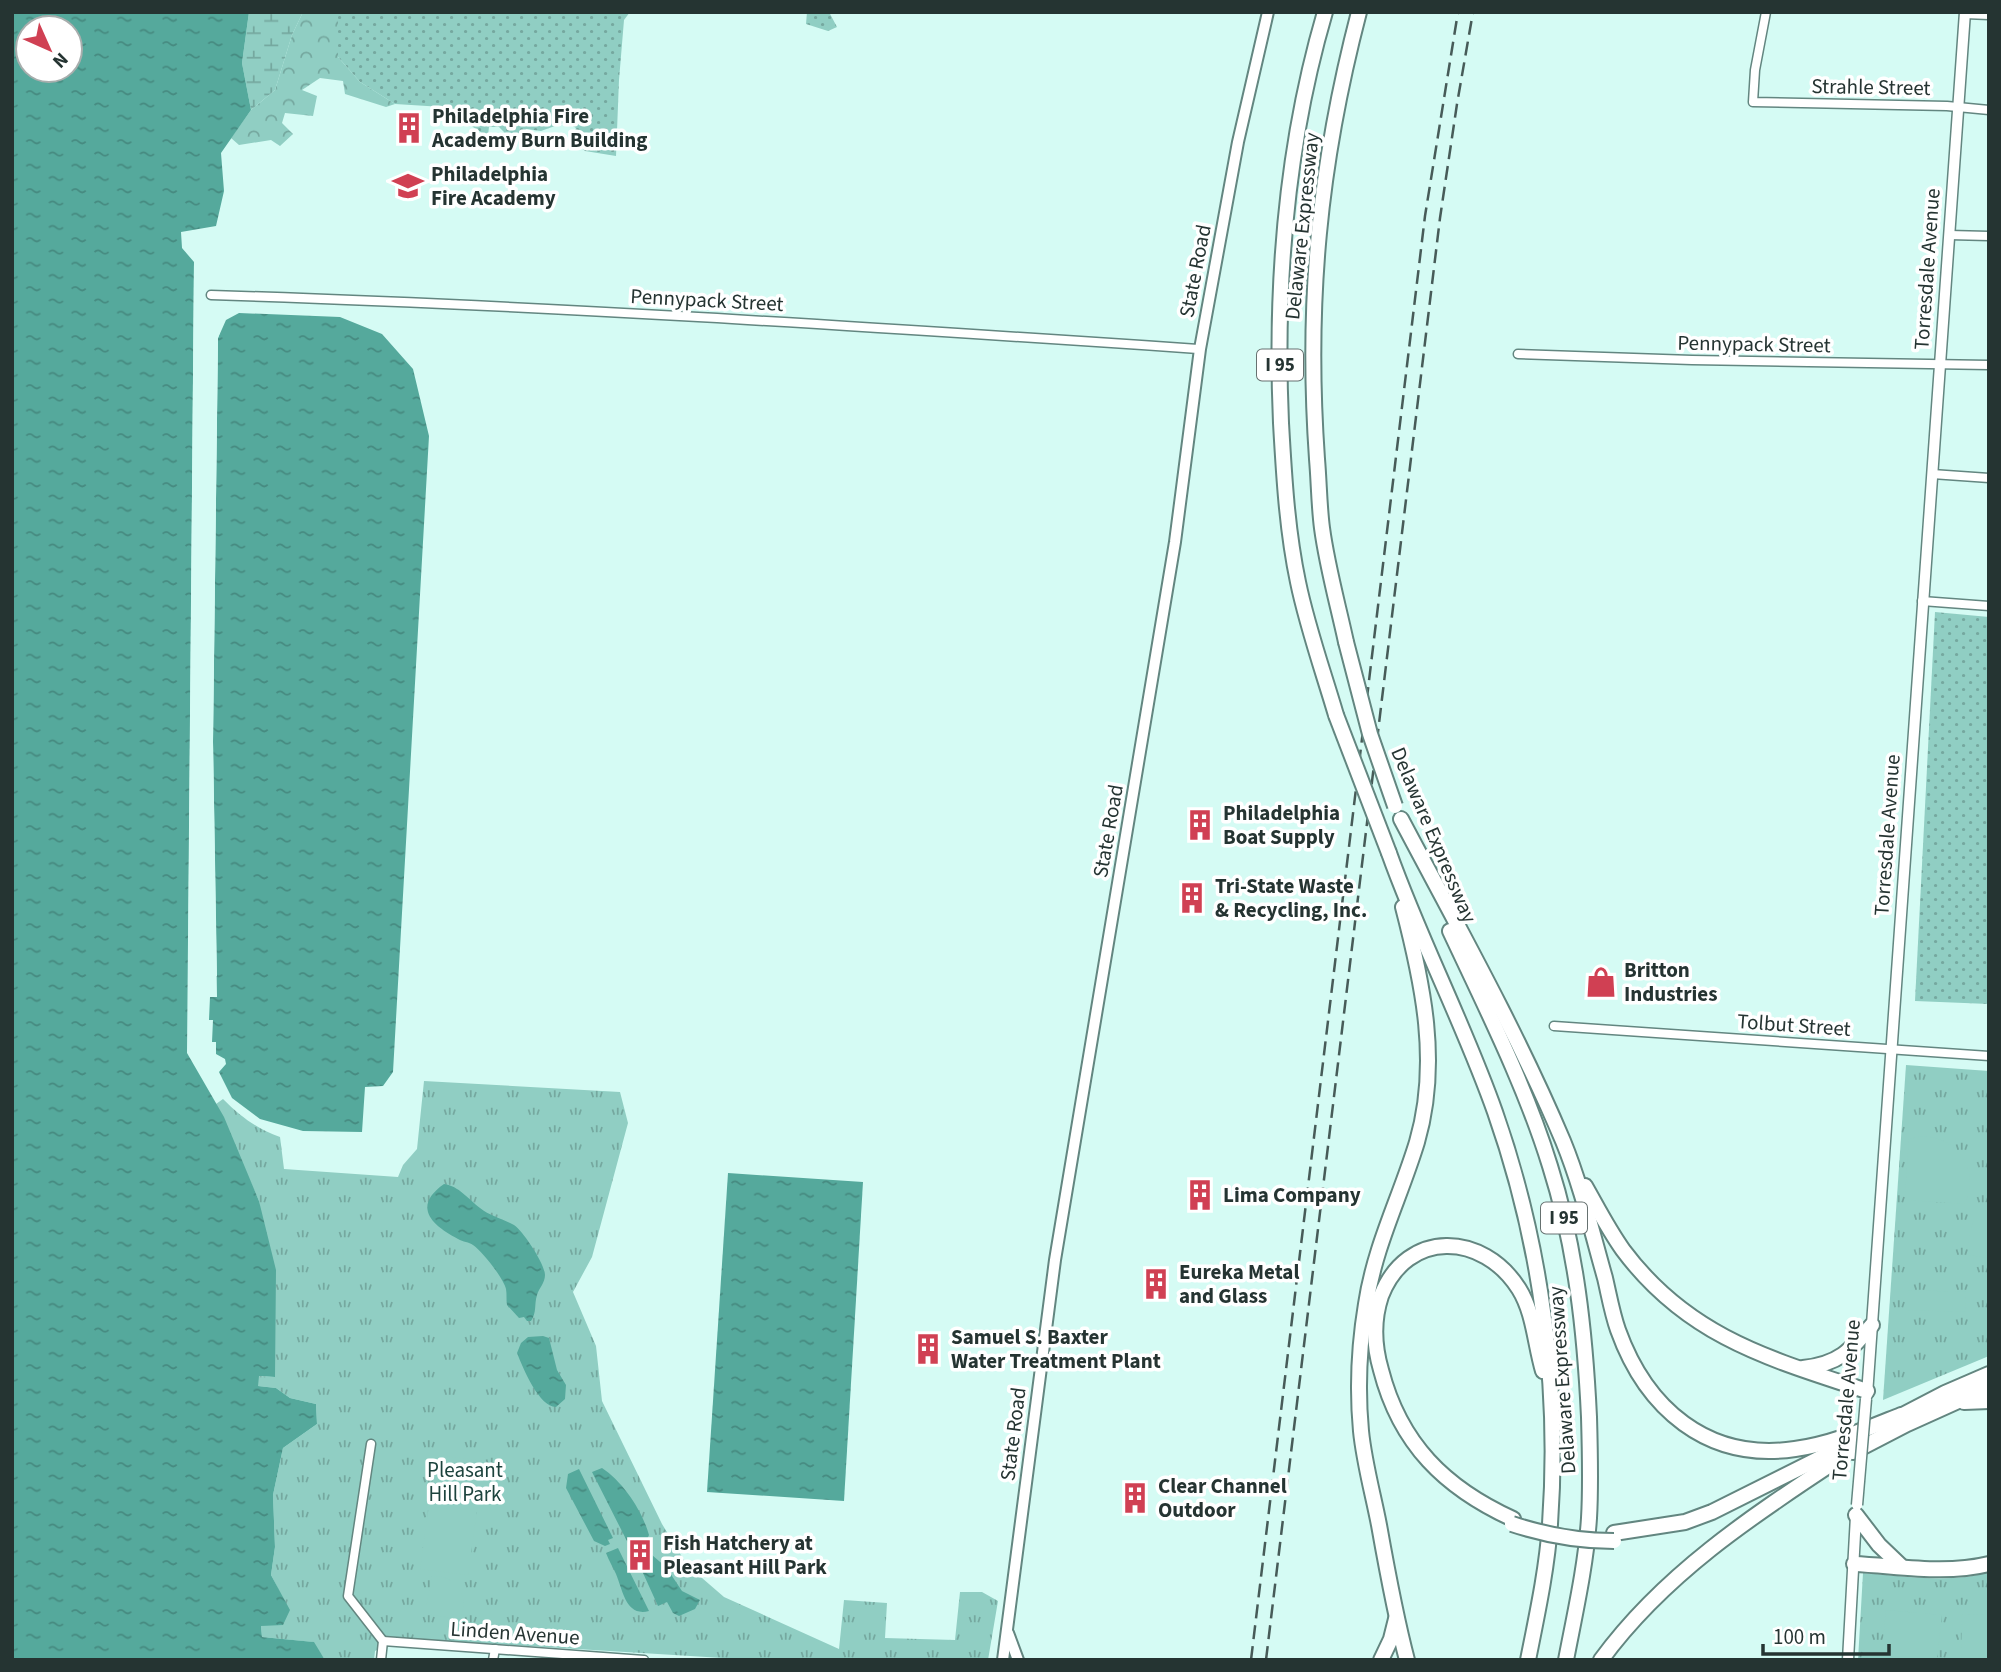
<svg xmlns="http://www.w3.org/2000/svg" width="2001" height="1672" font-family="'Source Sans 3',sans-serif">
  <defs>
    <pattern id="grass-dots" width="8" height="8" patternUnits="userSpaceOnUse" patternTransform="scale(1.75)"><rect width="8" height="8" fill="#90cec3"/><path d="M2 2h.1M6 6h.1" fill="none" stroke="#75a89f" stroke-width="1.8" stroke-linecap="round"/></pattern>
    <pattern id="forest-crowns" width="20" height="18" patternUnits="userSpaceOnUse" patternTransform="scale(1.75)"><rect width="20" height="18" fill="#90cec3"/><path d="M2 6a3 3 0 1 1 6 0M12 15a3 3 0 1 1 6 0" fill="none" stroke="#75a89f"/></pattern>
    <pattern id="wetland-marsh" width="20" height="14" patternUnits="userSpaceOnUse" patternTransform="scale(1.75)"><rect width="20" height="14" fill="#90cec3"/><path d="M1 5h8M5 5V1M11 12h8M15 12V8" fill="none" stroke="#75a89f"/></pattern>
    <pattern id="park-tufts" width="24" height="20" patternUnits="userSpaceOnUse" patternTransform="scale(1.75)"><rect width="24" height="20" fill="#90cec3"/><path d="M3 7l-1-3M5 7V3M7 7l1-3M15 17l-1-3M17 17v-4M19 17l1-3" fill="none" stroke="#75a89f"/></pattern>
    <pattern id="water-ripples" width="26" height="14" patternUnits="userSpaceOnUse" patternTransform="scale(1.75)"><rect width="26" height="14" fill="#55a99c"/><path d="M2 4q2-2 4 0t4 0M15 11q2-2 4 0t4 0" fill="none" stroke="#468a80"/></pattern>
  </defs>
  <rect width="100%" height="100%" fill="#d5fbf4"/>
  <g fill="url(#grass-dots)">
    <path d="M338,12H630L624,20L619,80L616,156L585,151L572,137L576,128L566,122L541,131L526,129L522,137L508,136L499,127H489L488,135L482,133L443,107L395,104L360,82L338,57Z"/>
    <path d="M807,12H829L837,27L828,31L806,24Z"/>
    <path d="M1935,612L1989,617V1004L1915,1001Z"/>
  </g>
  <path fill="url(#forest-crowns)" d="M303,12H338V57L360,82L395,104L386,107L345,94L343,81L320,78L302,90L317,96L313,116L285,113L282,123L293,134L280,146L271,140L239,145L231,138L251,110L275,90L292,35Z"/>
  <path fill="url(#wetland-marsh)" d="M249,12H303L292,35L275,90L251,110L242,63Z"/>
  <g fill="url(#park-tufts)">
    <path d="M1906,1065L1989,1071V1356L1883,1400Z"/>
    <path d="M424,1081L620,1092L628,1123L592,1257L573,1292L596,1346L602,1401L662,1524L687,1565L724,1597L839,1649L844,1600L887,1603L885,1638L955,1640L960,1592H982L998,1601L988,1660H755L396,1638L375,1651L374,1660H325L313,1642L262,1637L261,1626L289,1610L271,1575L275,1547L273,1495L283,1448L317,1424L316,1404L290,1398L276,1388L258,1386V1376L274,1377L259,1201L216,1104L223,1099C241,1117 256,1128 280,1137L284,1169L398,1177L403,1165L417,1149Z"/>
    <path d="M1989,1572V1660H1858L1863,1573C1904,1576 1949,1584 1989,1572Z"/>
  </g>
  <g fill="#90cec3">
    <path d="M1923,1136C1959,1138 1980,1171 1965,1204L1908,1200L1905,1196L1909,1139Z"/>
    <path d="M1989,1200V1258L1968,1255C1967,1233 1973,1215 1989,1200Z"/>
    <path d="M1908,1290L1966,1292L1965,1312L1908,1310Z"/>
    <path d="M436,1455L484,1461L468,1575L420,1569Z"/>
    <path d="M432,1576C456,1575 471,1596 460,1619L432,1615L426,1608Z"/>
    <path d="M1886,1610L1942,1615L1937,1660H1881Z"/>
    <path d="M1962,1614L1989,1615V1660H1961Z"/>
  </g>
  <g fill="url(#water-ripples)" fill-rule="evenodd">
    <path d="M12,12H249L242,63L251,110L221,153L224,191L216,226L181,232L182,248L194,262L187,1053L224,1117L259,1201L276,1270L275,1377L259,1376L258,1386L276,1388L290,1398L316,1404L317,1424L283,1448L273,1495L275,1547L271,1575L290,1610L283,1625L261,1626L262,1637L314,1642L325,1660H12ZM28,28H70V70H28Z"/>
    <path d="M239,313L340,317L382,334L413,369L429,436L393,1072L383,1086L365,1087L362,1132L303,1131L260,1119L232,1098L219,1072L226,1064L225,1059L216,1054V1042H212L213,1020H209L210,997H217L213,742L218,338L226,320Z"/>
    <path d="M728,1173L863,1182L844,1501L707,1492Z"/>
    <path d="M444,1184C459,1186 468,1199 480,1208C490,1216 503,1219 514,1225C523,1231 545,1264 545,1275C545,1283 539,1288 537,1295C534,1305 537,1312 531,1321H527L524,1317L519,1318L507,1305C506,1300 507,1294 506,1289C504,1279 482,1251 473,1245C469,1242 463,1242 458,1239C433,1226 411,1207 444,1184Z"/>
    <path d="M543,1336L549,1338L557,1370L566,1385L565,1399L556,1407C539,1407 523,1368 517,1353L521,1343L528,1337Z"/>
    <path d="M602,1468C623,1482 642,1510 649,1535L643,1548L642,1546L632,1551L592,1472Z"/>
    <path d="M579,1469L613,1538L608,1540L610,1544L605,1546L594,1541L566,1488L568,1474Z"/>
    <path d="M618,1548L649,1611C626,1617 623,1591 616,1574C613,1567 609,1561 606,1553Z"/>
    <path d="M652,1555L666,1567L682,1591L700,1600L695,1609L679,1616L673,1613L667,1602L658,1606L638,1562Z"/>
  </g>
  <g fill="#d5fbf4">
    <path d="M194,262L197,264L191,975H188Z"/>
    <path d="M217,332H220L218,338L213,742L217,976H213L210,742L214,338Z"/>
  </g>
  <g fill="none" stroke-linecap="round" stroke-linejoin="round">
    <defs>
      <g id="minor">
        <path d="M1766,12L1755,70L1753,102L1947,106L1989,110"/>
        <path d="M1965,14L1989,15"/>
        <path d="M1949,235L1989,236"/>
        <path d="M211,295C541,305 870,327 1200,349"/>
        <path d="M1518,354L1692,360L1989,365"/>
        <path d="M1932,474L1989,478"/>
        <path d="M1922,601L1989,606"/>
        <path d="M1554,1026L1989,1056"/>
        <path d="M371,1444L348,1596L383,1641L381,1660"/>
        <path d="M383,1641L644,1660"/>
        <path d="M493,1660L495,1649"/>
      </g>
      <g id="tertiary">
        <path d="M1867,1395L1965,12"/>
        <path d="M1848,1660L1856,1516"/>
      </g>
      <g id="secondary">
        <path d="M1008,1633L1018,1660"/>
        <path d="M1003,1660L1055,1260L1175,542L1200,349L1238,142L1268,12"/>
      </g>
      <g id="motorway">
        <path d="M1325,12C1286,145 1275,286 1281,423C1284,476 1287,530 1298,582C1307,626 1323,671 1336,715"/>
        <path d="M1346,642C1338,605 1327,566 1322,528C1319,505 1319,482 1317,459C1306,302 1319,165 1359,12"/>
        <path d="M1401,819C1457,925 1516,1030 1563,1141C1581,1185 1592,1232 1605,1278C1609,1295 1612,1313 1618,1330C1646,1408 1707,1462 1795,1449C1832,1444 1866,1429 1901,1415"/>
        <path d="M1389,853C1420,940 1464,1024 1495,1112C1541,1243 1560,1385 1550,1524C1547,1569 1537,1615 1528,1660"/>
        <path d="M1403,907C1423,984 1440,1063 1417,1142C1400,1198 1375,1245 1366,1304C1359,1346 1357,1388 1361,1431C1364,1462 1373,1494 1379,1525C1387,1570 1395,1615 1407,1660"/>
        <path d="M1450,931C1486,1008 1525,1085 1550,1166C1576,1248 1585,1332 1589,1417C1590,1451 1591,1485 1589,1518C1586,1565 1575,1613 1566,1660"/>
        <path d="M1585,1186C1597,1207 1608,1229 1623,1250C1688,1337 1770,1359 1867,1391"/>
        <path d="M1803,1368C1839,1364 1850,1351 1872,1325"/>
        <path d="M1964,1402L1989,1401"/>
        <path d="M1895,1419L1945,1393L1989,1374"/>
        <path d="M1853,1452L1907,1424L1989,1387"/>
        <path d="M1856,1515L1879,1545L1901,1566"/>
        <path d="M1513,1519C1445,1488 1400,1444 1381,1370C1374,1346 1373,1320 1381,1296C1407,1229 1483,1232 1519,1289C1534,1313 1535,1344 1543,1371"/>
        <path d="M1614,1533L1685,1522L1712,1512L1850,1443"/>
        <path d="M1854,1564C1899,1566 1944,1575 1989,1564"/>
        <path d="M1381,1660L1391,1639L1396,1619"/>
        <path d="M1601,1660C1663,1575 1752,1516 1839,1459"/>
      </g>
    </defs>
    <use href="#minor" stroke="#638680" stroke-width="11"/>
    <use href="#tertiary" stroke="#638680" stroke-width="13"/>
    <use href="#secondary" stroke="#638680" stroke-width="14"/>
    <use href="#motorway" stroke="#638680" stroke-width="18"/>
    <use href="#minor" stroke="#fff" stroke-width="8"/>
    <use href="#tertiary" stroke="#fff" stroke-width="10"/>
    <use href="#secondary" stroke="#fff" stroke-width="10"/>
    <use href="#motorway" stroke="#fff" stroke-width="14"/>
    <g stroke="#475b58" stroke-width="2.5" stroke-dasharray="14 7" stroke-linecap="butt">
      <path d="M1251,1660L1425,216L1458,12"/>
      <path d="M1266,1660L1440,218L1457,104L1473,12"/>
    </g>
    <defs>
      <path id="tertiary-bridge" d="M1857,1505L1866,1399"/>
      <g id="motorway-bridge">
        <path d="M1346,642L1370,734L1395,806"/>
        <path d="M1336,715L1389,853"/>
        <path d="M1512,1524C1545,1535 1579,1541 1614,1541"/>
      </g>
    </defs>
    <use href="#tertiary-bridge" stroke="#638680" stroke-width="13" stroke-linecap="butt"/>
    <use href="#motorway-bridge" stroke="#638680" stroke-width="18" stroke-linecap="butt"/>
    <use href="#tertiary-bridge" stroke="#fff" stroke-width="10"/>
    <use href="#motorway-bridge" stroke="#fff" stroke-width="14"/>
  </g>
  <defs>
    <symbol id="building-bare" viewBox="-9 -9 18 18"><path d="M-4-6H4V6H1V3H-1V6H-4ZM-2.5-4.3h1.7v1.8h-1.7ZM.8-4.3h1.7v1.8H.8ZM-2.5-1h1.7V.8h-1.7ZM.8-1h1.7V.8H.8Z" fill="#d04053" stroke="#fff" stroke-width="2.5" paint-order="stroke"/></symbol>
    <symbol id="university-bare" viewBox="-9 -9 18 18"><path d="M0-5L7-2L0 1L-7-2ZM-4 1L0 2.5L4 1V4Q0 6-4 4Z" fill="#d04053" stroke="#fff" stroke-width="2.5" paint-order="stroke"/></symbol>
    <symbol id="shop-bare" viewBox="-9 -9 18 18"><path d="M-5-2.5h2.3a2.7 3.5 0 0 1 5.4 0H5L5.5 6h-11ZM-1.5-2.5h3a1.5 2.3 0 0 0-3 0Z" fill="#d04053" stroke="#fff" stroke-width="2.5" paint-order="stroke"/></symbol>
  </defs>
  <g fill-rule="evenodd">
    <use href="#building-bare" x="387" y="106" width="44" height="44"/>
    <use href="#university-bare" x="386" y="164" width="44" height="44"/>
    <use href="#building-bare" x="1178" y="803" width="44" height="44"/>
    <use href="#building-bare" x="1170" y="876" width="44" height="44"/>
    <use href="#shop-bare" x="1579" y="960" width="44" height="44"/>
    <use href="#building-bare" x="1178" y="1173" width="44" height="44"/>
    <use href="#building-bare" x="1134" y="1262" width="44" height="44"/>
    <use href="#building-bare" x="906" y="1327" width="44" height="44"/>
    <use href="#building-bare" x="1113" y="1476" width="44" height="44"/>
    <use href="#building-bare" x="618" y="1533" width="44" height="44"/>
  </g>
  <g text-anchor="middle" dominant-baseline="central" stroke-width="7" stroke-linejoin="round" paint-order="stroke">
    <g fill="#fff" stroke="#667170" stroke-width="2">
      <rect x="1257" y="349.5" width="46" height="31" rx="5"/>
      <rect x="1541" y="1202.5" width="46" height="31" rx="5"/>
    </g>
    <g font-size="19" font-weight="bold" fill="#253432">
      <text x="1280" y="365">I 95</text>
      <text x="1564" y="1218">I 95</text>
    </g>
    <g font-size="21" fill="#253432" stroke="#fff">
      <text transform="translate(1871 87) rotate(1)">Strahle Street</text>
      <text transform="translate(1302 226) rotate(-84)">Delaware Expressway</text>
      <text transform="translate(1927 269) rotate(-86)">Torresdale Avenue</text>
      <text transform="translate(1195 271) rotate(-79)">State Road</text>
      <text transform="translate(707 300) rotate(3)">Pennypack Street</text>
      <text transform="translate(1754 344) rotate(1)">Pennypack Street</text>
      <text transform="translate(1108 831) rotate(-80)">State Road</text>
      <text transform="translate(1434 835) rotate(67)">Delaware Expressway</text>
      <text transform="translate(1887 835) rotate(-86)">Torresdale Avenue</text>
      <text transform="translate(1794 1025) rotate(4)">Tolbut Street</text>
      <text transform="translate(1562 1380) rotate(-94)">Delaware Expressway</text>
      <text transform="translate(1846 1400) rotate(-85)">Torresdale Avenue</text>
      <text transform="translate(1013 1434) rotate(-83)">State Road</text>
      <text transform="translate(515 1633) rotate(4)">Linden Avenue</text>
    </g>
    <g font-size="21" font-weight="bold" fill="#253432" stroke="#fff" text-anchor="start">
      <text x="432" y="116">Philadelphia Fire<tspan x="432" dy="24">Academy Burn Building</tspan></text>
      <text x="431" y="174">Philadelphia<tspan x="431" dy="24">Fire Academy</tspan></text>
      <text x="1223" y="813">Philadelphia<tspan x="1223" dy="24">Boat Supply</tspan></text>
      <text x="1215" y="886">Tri-State Waste<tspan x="1215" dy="24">&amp; Recycling, Inc.</tspan></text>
      <text x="1624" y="970">Britton<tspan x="1624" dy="24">Industries</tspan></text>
      <text x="1223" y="1195">Lima Company</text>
      <text x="1179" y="1272">Eureka Metal<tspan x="1179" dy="24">and Glass</tspan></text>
      <text x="951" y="1337">Samuel S. Baxter<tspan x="951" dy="24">Water Treatment Plant</tspan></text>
      <text x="1158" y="1486">Clear Channel<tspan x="1158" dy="24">Outdoor</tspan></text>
      <text x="663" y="1543">Fish Hatchery at<tspan x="663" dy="24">Pleasant Hill Park</tspan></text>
    </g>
    <g font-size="21" fill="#1c433d" stroke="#fff">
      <text x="465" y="1470">Pleasant<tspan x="465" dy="24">Hill Park</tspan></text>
    </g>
  </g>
  <rect width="2001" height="1672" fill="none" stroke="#253432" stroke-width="28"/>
  <g transform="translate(49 49) rotate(135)"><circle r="33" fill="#ffffff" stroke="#a8aead" stroke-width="2"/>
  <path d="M0-5L12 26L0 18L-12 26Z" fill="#d04053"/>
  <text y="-10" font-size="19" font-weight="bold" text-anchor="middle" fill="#253432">N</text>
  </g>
  <path d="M1763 1644v10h126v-10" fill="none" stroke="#253432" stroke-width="3.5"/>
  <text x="1773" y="1644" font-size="21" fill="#253432" stroke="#ffffff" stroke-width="5" paint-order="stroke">100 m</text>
</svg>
